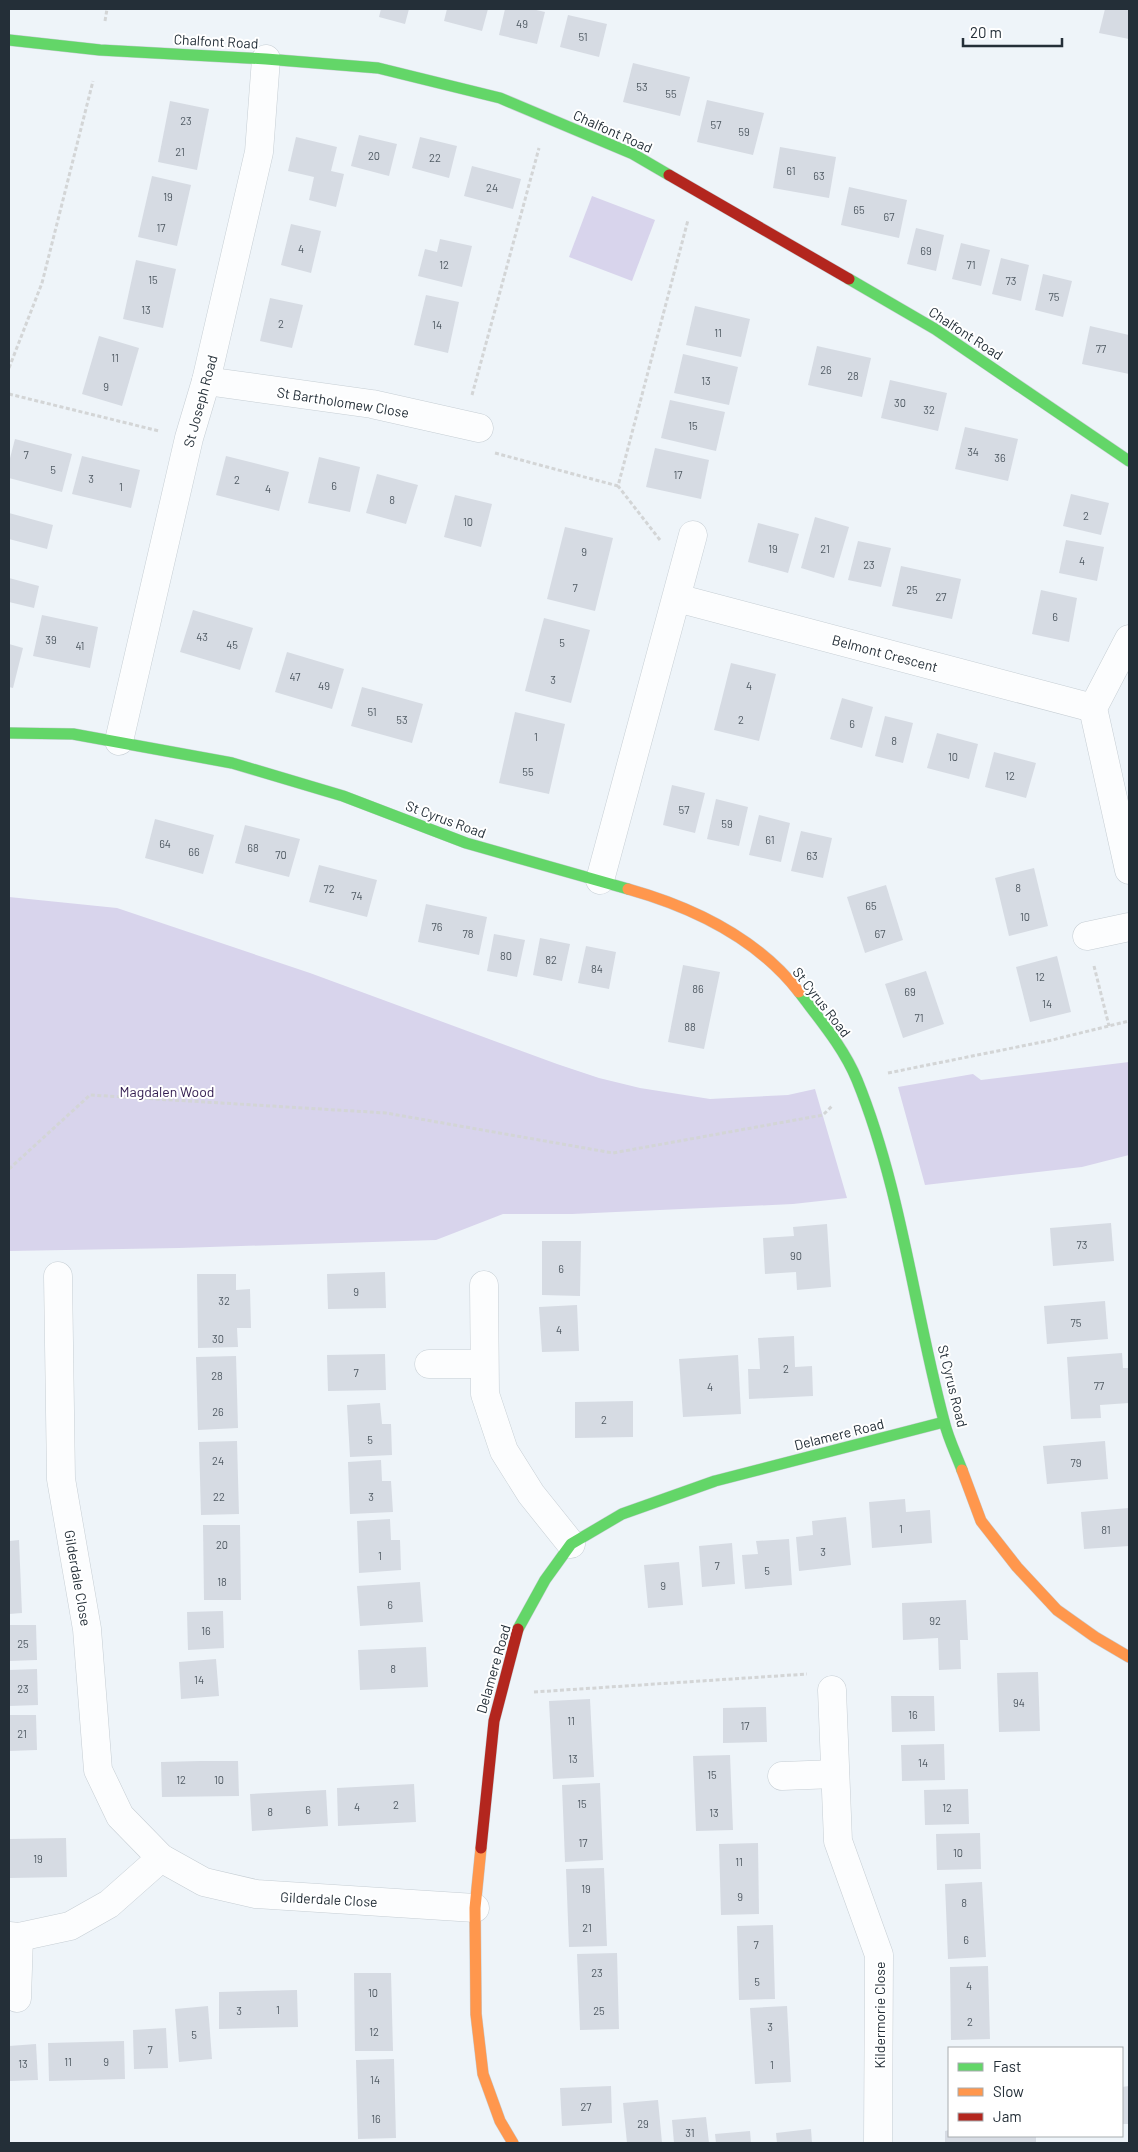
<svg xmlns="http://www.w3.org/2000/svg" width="1138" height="2152" font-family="Barlow,sans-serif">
  <rect width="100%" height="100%" fill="#eef4f9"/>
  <g fill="#d8d4ec">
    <path d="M592,196L655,220L632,281L569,257Z"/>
    <path d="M9,897L117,908L310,973L557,1064L599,1078L640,1088L710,1099L788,1095L815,1089L847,1198L793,1204L572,1214H503L436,1240L179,1248L9,1251Z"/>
    <path d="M1129,1062V1155L1082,1167L925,1185L898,1087L973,1074L981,1080Z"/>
  </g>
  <g fill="#d6dbe3">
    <path d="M381,9H409L405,24L379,17Z"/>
    <path d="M447,9H488L482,31L444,21Z"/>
    <path d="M505,9H532L545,12L537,44L499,35Z"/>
    <path d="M1105,9H1129V39L1099,33Z"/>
    <path d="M568,15L607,24L599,57L560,47Z"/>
    <path d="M633,63L690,77L680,116L623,102Z"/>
    <path d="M707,100L764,113L753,155L697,142Z"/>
    <path d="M170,101L209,109L197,170L158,162Z"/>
    <path d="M359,135L397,144L389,176L351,166Z"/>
    <path d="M296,137L337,147L331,171L344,174L336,207L309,200L314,177L288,171Z"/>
    <path d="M420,137L457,146L449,178L412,168Z"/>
    <path d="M780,147L836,157L829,198L773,188Z"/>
    <path d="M472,166L521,179L513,209L464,196Z"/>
    <path d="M152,176L191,185L177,246L138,237Z"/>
    <path d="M849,187L907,200L899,238L841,225Z"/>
    <path d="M291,224L321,231L311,273L281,265Z"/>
    <path d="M916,228L944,235L936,271L907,264Z"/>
    <path d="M440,239L472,246L462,287L418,276L425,249L437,252Z"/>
    <path d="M961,243L990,250L981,286L952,279Z"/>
    <path d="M1001,258L1029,265L1021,301L992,294Z"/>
    <path d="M136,260L176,269L163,328L123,319Z"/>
    <path d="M1043,274L1072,281L1063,317L1035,310Z"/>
    <path d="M426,295L459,302L448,353L414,345Z"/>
    <path d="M270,298L303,305L292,348L260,341Z"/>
    <path d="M695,306L750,319L741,357L686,345Z"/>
    <path d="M1090,326L1129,335V374L1082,364Z"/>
    <path d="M99,336L139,348L122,406L82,394Z"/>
    <path d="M817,346L871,358L862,397L808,385Z"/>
    <path d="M683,354L738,367L729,405L674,393Z"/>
    <path d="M890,380L947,393L938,431L881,418Z"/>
    <path d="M670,400L725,412L716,451L661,438Z"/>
    <path d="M965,427L1018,439L1008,481L955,469Z"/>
    <path d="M15,439L72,454L62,492L9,478V462Z"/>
    <path d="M655,448L709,460L701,499L646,487Z"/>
    <path d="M82,456L140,470L131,508L72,494Z"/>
    <path d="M226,456L289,472L279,511L216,495Z"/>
    <path d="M319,457L360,467L350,512L308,503Z"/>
    <path d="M377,474L418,485L406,524L366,513Z"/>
    <path d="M1071,494L1109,503L1101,535L1063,526Z"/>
    <path d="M455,495L492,504L481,547L444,537Z"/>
    <path d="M9,513L53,525L47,549L9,539Z"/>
    <path d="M815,517L849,527L834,578L801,568Z"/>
    <path d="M758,523L799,534L788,573L748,562Z"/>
    <path d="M565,527L613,538L595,611L547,599Z"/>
    <path d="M1066,540L1104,547L1097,581L1059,573Z"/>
    <path d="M858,541L891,548L881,587L848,580Z"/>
    <path d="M901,566L961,579L952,619L892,606Z"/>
    <path d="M9,578L39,586L34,608L9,602Z"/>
    <path d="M1041,590L1077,598L1069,642L1032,634Z"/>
    <path d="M193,610L253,628L240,670L180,652Z"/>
    <path d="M42,615L98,627L90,668L33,656Z"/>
    <path d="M544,618L590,630L571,703L525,691Z"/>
    <path d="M9,644L23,648L13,688L9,687Z"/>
    <path d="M287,652L344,669L332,709L275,692Z"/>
    <path d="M731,663L776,674L759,741L714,730Z"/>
    <path d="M362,687L423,704L412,743L351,726Z"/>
    <path d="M842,698L873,707L862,748L830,739Z"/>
    <path d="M515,712L565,724L549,794L499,783Z"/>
    <path d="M885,716L913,723L903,763L875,756Z"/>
    <path d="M937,733L978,744L969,779L927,768Z"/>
    <path d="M994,752L1036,763L1026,798L985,787Z"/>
    <path d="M672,785L705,793L695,833L663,825Z"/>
    <path d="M716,799L748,807L739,846L707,839Z"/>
    <path d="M759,815L790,823L781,862L749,855Z"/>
    <path d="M155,819L214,835L203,874L145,858Z"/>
    <path d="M245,825L300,839L289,877L235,863Z"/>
    <path d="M801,831L832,838L823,878L791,871Z"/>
    <path d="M319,865L377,880L367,917L309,902Z"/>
    <path d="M1034,868L1048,926L1009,936L995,878Z"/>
    <path d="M886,885L903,940L865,953L847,897Z"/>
    <path d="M426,904L487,917L479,955L418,942Z"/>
    <path d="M494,934L525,940L517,977L487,971Z"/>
    <path d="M540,938L570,944L562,981L533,975Z"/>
    <path d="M586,946L616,952L609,989L578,983Z"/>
    <path d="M1057,956L1071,1012L1030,1022L1016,967Z"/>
    <path d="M683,965L720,972L704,1049L668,1042Z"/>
    <path d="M926,971L944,1024L903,1038L885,984Z"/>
    <path d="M1111,1223L1114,1261L1053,1266L1050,1228Z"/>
    <path d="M827,1224L831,1287L797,1290L796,1272L765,1274L763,1238L794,1236L793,1227Z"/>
    <path d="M542,1241H581L580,1296L542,1295Z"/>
    <path d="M385,1272L386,1308L328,1309L327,1274Z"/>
    <path d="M197,1274H236V1290L250,1289L251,1328H237L238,1347L198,1348Z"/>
    <path d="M1105,1301L1108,1339L1047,1344L1044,1306Z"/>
    <path d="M577,1305L579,1351L542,1352L539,1307Z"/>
    <path d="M794,1336L795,1367L812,1366L813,1396L749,1399L748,1369H760L758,1338Z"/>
    <path d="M1122,1353L1123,1368H1129V1403L1100,1405L1101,1418L1071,1419L1067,1357Z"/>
    <path d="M385,1354L386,1390L328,1391L327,1355Z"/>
    <path d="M738,1355L741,1414L683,1417L679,1359Z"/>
    <path d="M236,1356L238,1428L198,1430L196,1357Z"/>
    <path d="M633,1401V1437L575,1438V1402Z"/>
    <path d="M380,1403L382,1424H391L392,1455L350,1457L347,1405Z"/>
    <path d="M237,1441L239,1514L201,1515L199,1442Z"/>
    <path d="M1105,1441L1108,1479L1047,1484L1043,1446Z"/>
    <path d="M381,1460L382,1481H391L393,1512L350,1514L348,1462Z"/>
    <path d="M905,1499L906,1512L930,1510L932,1543L872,1548L869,1502Z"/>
    <path d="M1129,1508V1546L1084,1549L1081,1512Z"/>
    <path d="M846,1517L851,1565L799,1571L796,1537L813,1535L812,1521Z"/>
    <path d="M390,1519L391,1540H400L401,1570L359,1573L357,1521Z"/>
    <path d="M203,1525H240L241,1600H204Z"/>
    <path d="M789,1539L792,1585L745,1589L742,1555L758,1554L756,1541Z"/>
    <path d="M19,1540L22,1613L9,1614V1541Z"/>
    <path d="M732,1543L735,1584L702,1587L699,1546Z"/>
    <path d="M679,1562L683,1605L648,1608L644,1565Z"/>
    <path d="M420,1582L423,1622L360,1626L357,1586Z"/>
    <path d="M966,1600L968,1640H960L961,1669L939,1670L938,1638L903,1640L902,1603Z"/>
    <path d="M223,1611L224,1648L188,1650L187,1612Z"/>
    <path d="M9,1625H36L37,1660L9,1661Z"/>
    <path d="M426,1647L428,1687L360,1690L358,1650Z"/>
    <path d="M216,1659L219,1696L181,1699L179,1662Z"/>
    <path d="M37,1669L38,1705L9,1706V1670Z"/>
    <path d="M1038,1672L1040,1731L999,1732L997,1673Z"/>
    <path d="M891,1696H934L935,1731L892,1732Z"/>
    <path d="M590,1699L594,1777L553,1779L549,1701Z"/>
    <path d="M766,1707L767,1742L723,1743V1708Z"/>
    <path d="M9,1715H36L37,1750L9,1751Z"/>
    <path d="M944,1744L945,1780L902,1781L901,1745Z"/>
    <path d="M730,1755L733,1830L696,1831L693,1756Z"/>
    <path d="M200,1761H238L239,1796L162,1797L161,1762Z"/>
    <path d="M600,1783L603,1860L565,1862L562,1785Z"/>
    <path d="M414,1784L416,1822L338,1826L337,1788Z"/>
    <path d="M968,1789L969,1824L925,1825L924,1790Z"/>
    <path d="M326,1790L328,1826L252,1831L250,1794Z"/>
    <path d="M980,1833L981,1869L937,1870L936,1834Z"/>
    <path d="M66,1838L67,1877L9,1878V1839Z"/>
    <path d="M758,1843L759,1914L721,1915L719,1844Z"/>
    <path d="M604,1868L607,1946L569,1947L566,1869Z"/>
    <path d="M982,1882L986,1957L948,1959L945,1884Z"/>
    <path d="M773,1925L775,1999L739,2000L737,1926Z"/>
    <path d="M617,1953L619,2029L580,2030L577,1954Z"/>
    <path d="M988,1966L990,2039L951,2040L950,1967Z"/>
    <path d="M354,1973H391L393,2051H355Z"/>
    <path d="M297,1990L298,2027L219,2029V1992Z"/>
    <path d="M208,2006L212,2059L179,2062L175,2009Z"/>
    <path d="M787,2006L791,2082L755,2084L750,2008Z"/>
    <path d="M166,2028L168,2068L134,2069L133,2030Z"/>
    <path d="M124,2041L125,2079L49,2081L48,2043Z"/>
    <path d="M36,2044L38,2080L9,2081V2046Z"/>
    <path d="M394,2059L396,2138L358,2139L356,2060Z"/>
    <path d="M611,2086L612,2123L562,2126L560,2088Z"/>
    <path d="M1129,2086V2124H1122V2087Z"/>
    <path d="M658,2100L662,2143H627L623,2103Z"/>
    <path d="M706,2117L709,2143H674L672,2120Z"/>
    <path d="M811,2129L812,2143H777L776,2133Z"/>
    <path d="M949,2130V2136H1036V2143H945V2131Z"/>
    <path d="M750,2131L751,2143H716L715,2134Z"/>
  </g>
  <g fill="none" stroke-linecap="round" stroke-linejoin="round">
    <defs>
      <g id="street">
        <path d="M206,381L372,404L479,428"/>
        <path d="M677,598L1093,708"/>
        <path d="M1129,639L1093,708L1129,870"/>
        <path d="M119,741L189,438L206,381L259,152L266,59"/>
        <path d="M600,880L693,535"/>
        <path d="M1087,936L1129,927"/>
        <path d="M58,1276L61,1479L87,1629L98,1770L120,1816L161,1858L204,1882L256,1894L475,1908"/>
        <path d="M484,1285L485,1394L504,1451L531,1494L571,1544"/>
        <path d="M429,1364H484"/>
        <path d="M832,1690L838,1841L879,1955L878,2143"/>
        <path d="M782,1776L835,1774"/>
        <path d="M9,1936L19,1937L70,1926L109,1904L161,1858"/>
        <path d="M17,1998L19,1937"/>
      </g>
      <g id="fast">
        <path d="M9,40L100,50L266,59L378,68L500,98L633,154L669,175"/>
        <path d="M849,279L935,329L1129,461"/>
        <path d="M9,733L73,734L232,763L343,796L466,843L628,889"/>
        <path d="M799,992C820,1020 844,1048 857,1080C901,1188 914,1309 944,1421C948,1438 956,1454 962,1470"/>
        <path d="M518,1629L545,1580L571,1544L622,1514L715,1481L944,1422"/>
      </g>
      <g id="slow">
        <path d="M628,889C692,907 757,938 799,992"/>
        <path d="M962,1470L981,1521L1017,1567L1057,1610L1095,1637L1129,1657"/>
        <path d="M481,1848L475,1908L476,2014L483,2074L500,2121L513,2143"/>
      </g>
      <g id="jam">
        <path d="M669,175L849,279"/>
        <path d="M481,1848L494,1721L518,1629"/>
      </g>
    </defs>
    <use href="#street" stroke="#c6ced4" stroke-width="29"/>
    <use href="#fast" stroke="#c6ced4" stroke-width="12"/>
    <use href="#slow" stroke="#c6ced4" stroke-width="12"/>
    <use href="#jam" stroke="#c6ced4" stroke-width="12"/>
    <g stroke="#d3d5d6" stroke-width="3" stroke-dasharray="4 2.5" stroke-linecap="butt">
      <path d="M105,21L107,9"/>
      <path d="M9,368L42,283L93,81"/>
      <path d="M9,394L159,431"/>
      <path d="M472,395L539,148"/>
      <path d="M495,453L618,486"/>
      <path d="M660,540L618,486L688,220"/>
      <path d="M1094,966L1109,1026"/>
      <path d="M888,1073L1052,1040L1129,1021"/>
      <path d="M9,1169L90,1095L386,1113L613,1153L823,1115L833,1105"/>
      <path d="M534,1692L807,1674"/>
    </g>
    <use href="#street" stroke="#fcfdfe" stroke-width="28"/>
    <use href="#fast" stroke="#63d668" stroke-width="11"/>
    <use href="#slow" stroke="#ff974d" stroke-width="11"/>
    <use href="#jam" stroke="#b3261e" stroke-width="11"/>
  </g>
  <g text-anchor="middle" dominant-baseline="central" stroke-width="4" stroke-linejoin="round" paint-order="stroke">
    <g font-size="11" fill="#505a63">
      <text x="522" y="23">49</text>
      <text x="583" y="36">51</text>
      <text x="642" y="86">53</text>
      <text x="671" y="93">55</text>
      <text x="186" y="120">23</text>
      <text x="716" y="124">57</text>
      <text x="744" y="131">59</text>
      <text x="180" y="151">21</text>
      <text x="374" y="155">20</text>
      <text x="435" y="157">22</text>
      <text x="791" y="170">61</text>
      <text x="819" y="175">63</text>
      <text x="492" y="187">24</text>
      <text x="168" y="196">19</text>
      <text x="859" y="209">65</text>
      <text x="889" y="216">67</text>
      <text x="161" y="227">17</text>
      <text x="301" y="248">4</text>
      <text x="926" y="250">69</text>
      <text x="444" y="264">12</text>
      <text x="971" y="264">71</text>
      <text x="153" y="279">15</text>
      <text x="1011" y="280">73</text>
      <text x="1054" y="296">75</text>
      <text x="146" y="309">13</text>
      <text x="281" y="323">2</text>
      <text x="437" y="324">14</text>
      <text x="718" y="332">11</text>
      <text x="1101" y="348">77</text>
      <text x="115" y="357">11</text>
      <text x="826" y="369">26</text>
      <text x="853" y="375">28</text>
      <text x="706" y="380">13</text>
      <text x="106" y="386">9</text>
      <text x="900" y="402">30</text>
      <text x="929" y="409">32</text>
      <text x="693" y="425">15</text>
      <text x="973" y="451">34</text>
      <text x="26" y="454">7</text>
      <text x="1000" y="457">36</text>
      <text x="53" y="469">5</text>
      <text x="678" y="474">17</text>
      <text x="91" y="478">3</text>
      <text x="237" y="479">2</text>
      <text x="334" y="485">6</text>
      <text x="121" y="486">1</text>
      <text x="268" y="488">4</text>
      <text x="392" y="499">8</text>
      <text x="1086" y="515">2</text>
      <text x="468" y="521">10</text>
      <text x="773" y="548">19</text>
      <text x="825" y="548">21</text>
      <text x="584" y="551">9</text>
      <text x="1082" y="560">4</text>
      <text x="869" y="564">23</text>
      <text x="575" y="587">7</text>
      <text x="912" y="589">25</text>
      <text x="941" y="596">27</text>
      <text x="1055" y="616">6</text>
      <text x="202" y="636">43</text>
      <text x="51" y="639">39</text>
      <text x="562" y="642">5</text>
      <text x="232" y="644">45</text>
      <text x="80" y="645">41</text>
      <text x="295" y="676">47</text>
      <text x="553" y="679">3</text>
      <text x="324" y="685">49</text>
      <text x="749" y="685">4</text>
      <text x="372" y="711">51</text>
      <text x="402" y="719">53</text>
      <text x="741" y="719">2</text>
      <text x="852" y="723">6</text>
      <text x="536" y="736">1</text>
      <text x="894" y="740">8</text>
      <text x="953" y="756">10</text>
      <text x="528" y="771">55</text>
      <text x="1010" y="775">12</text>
      <text x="684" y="809">57</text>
      <text x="727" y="823">59</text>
      <text x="770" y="839">61</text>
      <text x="165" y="843">64</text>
      <text x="253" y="847">68</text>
      <text x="194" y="851">66</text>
      <text x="281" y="854">70</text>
      <text x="812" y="855">63</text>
      <text x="1018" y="887">8</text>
      <text x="329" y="888">72</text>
      <text x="357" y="895">74</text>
      <text x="871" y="905">65</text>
      <text x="1025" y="916">10</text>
      <text x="437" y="926">76</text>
      <text x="468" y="933">78</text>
      <text x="880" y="933">67</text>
      <text x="506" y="955">80</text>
      <text x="551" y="959">82</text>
      <text x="597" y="968">84</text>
      <text x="1040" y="976">12</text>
      <text x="698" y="988">86</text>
      <text x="910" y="991">69</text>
      <text x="1047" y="1003">14</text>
      <text x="919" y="1017">71</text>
      <text x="690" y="1026">88</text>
      <text x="1082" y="1244">73</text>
      <text x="796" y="1255">90</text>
      <text x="561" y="1268">6</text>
      <text x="356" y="1291">9</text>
      <text x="224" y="1300">32</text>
      <text x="1076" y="1322">75</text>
      <text x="559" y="1329">4</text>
      <text x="218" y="1338">30</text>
      <text x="786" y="1368">2</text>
      <text x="356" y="1372">7</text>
      <text x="217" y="1375">28</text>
      <text x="1099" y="1385">77</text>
      <text x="710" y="1386">4</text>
      <text x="218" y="1411">26</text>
      <text x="604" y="1419">2</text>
      <text x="370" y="1439">5</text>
      <text x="218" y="1460">24</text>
      <text x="1076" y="1462">79</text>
      <text x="219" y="1496">22</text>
      <text x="371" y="1496">3</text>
      <text x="901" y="1528">1</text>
      <text x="1106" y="1529">81</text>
      <text x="222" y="1544">20</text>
      <text x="823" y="1551">3</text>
      <text x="380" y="1555">1</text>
      <text x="717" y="1565">7</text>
      <text x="767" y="1570">5</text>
      <text x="222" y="1581">18</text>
      <text x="663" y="1585">9</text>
      <text x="390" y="1604">6</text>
      <text x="935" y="1620">92</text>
      <text x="206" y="1630">16</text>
      <text x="23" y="1643">25</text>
      <text x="393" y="1668">8</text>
      <text x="199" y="1679">14</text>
      <text x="23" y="1688">23</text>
      <text x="1019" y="1702">94</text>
      <text x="913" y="1714">16</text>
      <text x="571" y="1720">11</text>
      <text x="745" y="1725">17</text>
      <text x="22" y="1733">21</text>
      <text x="573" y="1758">13</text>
      <text x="923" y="1762">14</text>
      <text x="712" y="1774">15</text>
      <text x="181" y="1779">12</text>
      <text x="219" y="1779">10</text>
      <text x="582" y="1803">15</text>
      <text x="396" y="1804">2</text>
      <text x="357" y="1806">4</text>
      <text x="947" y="1807">12</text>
      <text x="308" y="1809">6</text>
      <text x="270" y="1811">8</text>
      <text x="714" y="1812">13</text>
      <text x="583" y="1842">17</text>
      <text x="958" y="1852">10</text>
      <text x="38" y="1858">19</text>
      <text x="739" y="1861">11</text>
      <text x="586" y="1888">19</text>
      <text x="740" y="1896">9</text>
      <text x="964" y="1902">8</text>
      <text x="587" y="1927">21</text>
      <text x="966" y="1939">6</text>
      <text x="756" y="1944">7</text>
      <text x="597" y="1972">23</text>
      <text x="757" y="1981">5</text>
      <text x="969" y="1985">4</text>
      <text x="373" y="1992">10</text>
      <text x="278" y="2009">1</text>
      <text x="239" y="2010">3</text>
      <text x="599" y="2010">25</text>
      <text x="970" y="2021">2</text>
      <text x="770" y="2026">3</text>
      <text x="374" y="2031">12</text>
      <text x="194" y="2034">5</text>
      <text x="150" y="2049">7</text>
      <text x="68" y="2061">11</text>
      <text x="106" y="2061">9</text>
      <text x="23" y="2063">13</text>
      <text x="772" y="2064">1</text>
      <text x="375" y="2079">14</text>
      <text x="586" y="2106">27</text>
      <text x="376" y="2118">16</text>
      <text x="643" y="2123">29</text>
      <text x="690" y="2132">31</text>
    </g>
    <g font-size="14" fill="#242f38" stroke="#fff">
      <text transform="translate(216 41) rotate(3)">Chalfont Road</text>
      <text transform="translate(613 131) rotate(24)">Chalfont Road</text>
      <text transform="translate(966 333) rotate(33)">Chalfont Road</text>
      <text transform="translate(200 401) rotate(-75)">St Joseph Road</text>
      <text transform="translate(343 402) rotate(9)">St Bartholomew Close</text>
      <text transform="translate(885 653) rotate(15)">Belmont Crescent</text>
      <text transform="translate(446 819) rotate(20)">St Cyrus Road</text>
      <text transform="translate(822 1002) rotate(52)">St Cyrus Road</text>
      <text transform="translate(953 1386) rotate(76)">St Cyrus Road</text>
      <text transform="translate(839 1434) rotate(-14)">Delamere Road</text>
      <text transform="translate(78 1578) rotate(80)">Gilderdale Close</text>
      <text transform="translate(493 1669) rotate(-74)">Delamere Road</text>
      <text transform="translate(329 1899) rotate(3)">Gilderdale Close</text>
      <text transform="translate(879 2015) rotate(-90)">Kildermorie Close</text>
    </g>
    <g font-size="14" fill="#311b4f" stroke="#fff">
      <text x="167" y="1091">Magdalen Wood</text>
    </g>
  </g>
  <rect width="1138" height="2152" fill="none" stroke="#242f38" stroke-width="20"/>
  <rect x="948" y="2047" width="175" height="90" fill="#ffffff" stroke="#a7acaf"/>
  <rect x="958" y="2063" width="25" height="8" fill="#63d668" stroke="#a7acaf"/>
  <text x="993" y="2072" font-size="15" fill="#242f38">Fast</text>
  <rect x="958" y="2088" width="25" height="8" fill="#ff974d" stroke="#a7acaf"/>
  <text x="993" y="2097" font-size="15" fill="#242f38">Slow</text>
  <rect x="958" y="2113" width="25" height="8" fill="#b3261e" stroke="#a7acaf"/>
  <text x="993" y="2122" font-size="15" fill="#242f38">Jam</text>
  <path d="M963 38v8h99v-8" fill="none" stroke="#242f38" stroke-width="2.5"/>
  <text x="970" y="38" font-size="15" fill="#242f38" stroke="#ffffff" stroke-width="4" paint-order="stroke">20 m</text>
</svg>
